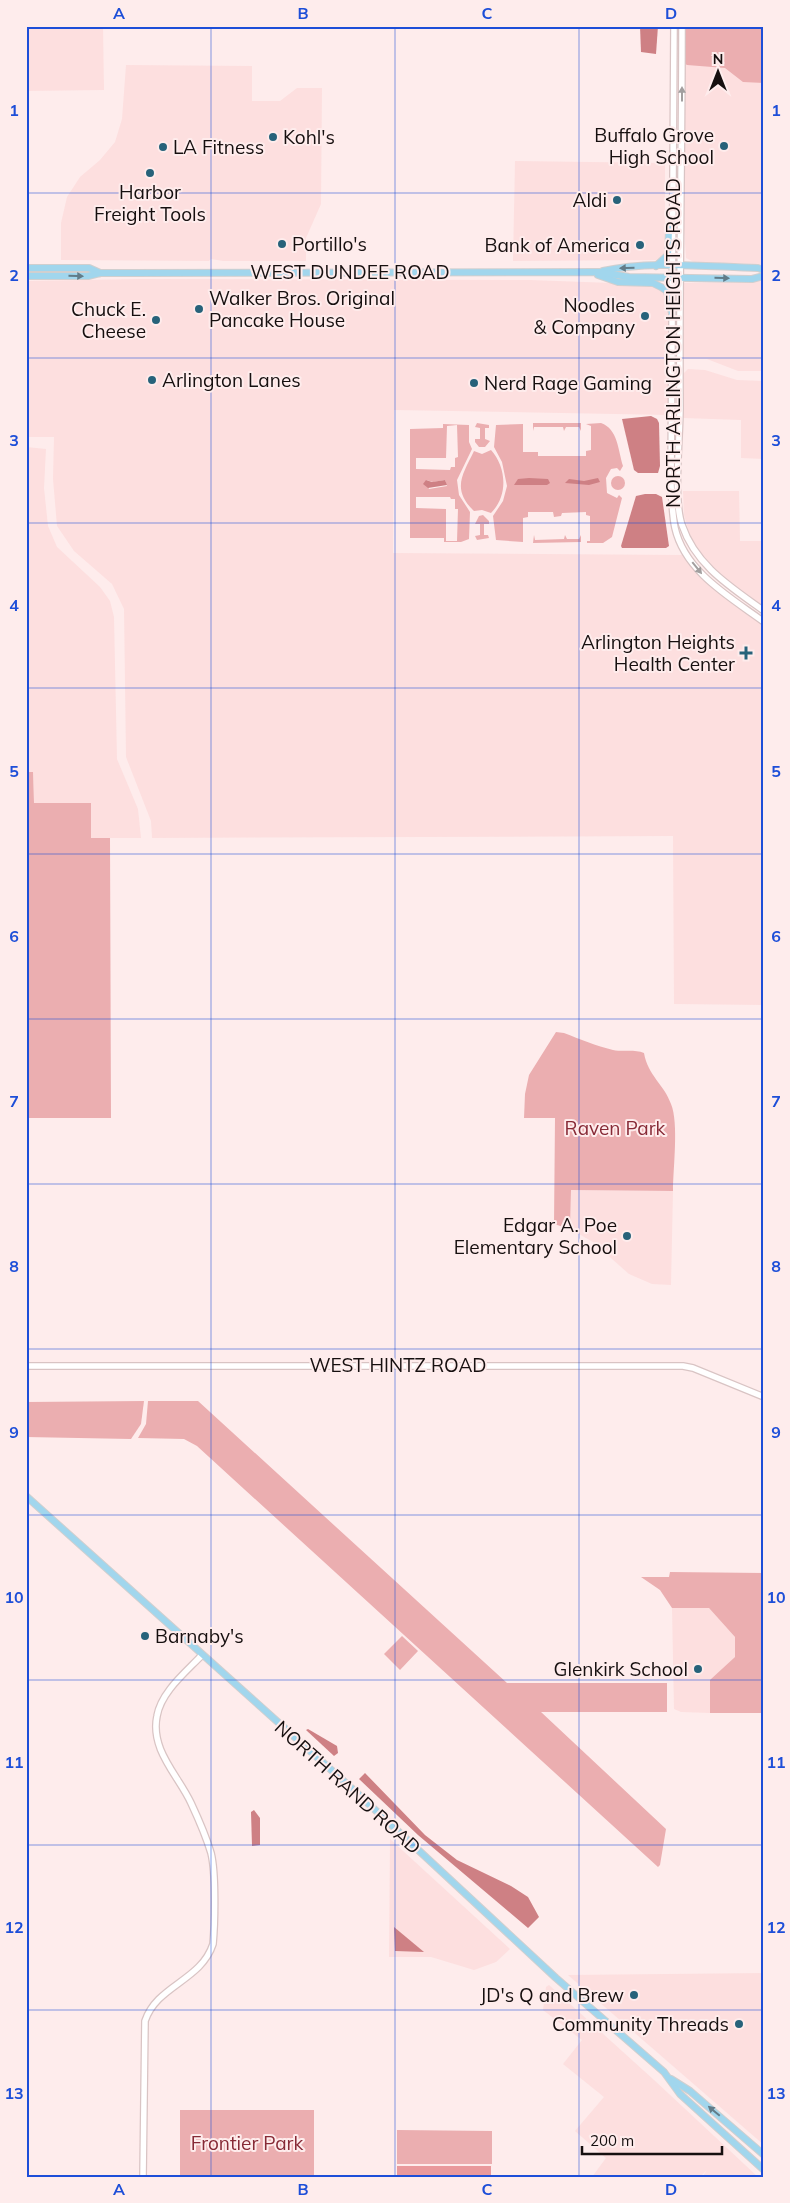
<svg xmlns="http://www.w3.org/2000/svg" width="790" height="2203" font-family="Mulish,sans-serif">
  <rect width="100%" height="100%" fill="#feecec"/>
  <g fill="#fddfdf">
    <path d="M26,26H103L104,90L26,91Z"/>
    <path d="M684,26H764V264L696,263L686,258L684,228Z"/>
    <path d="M126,65L252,66V101H280L297,88H322L321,204L306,238V261H223L211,259L209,261L61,260V223L67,197L80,177L100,160L115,142L122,119Z"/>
    <path d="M515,161L665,163V253L656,260L513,261Z"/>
    <path d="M140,279L530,280L639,284L764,281V371H738L707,359H669V415L394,410L393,553L683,555L764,621V1005L674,1004L673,836L152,838L151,821L126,757L124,609L112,584L74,551L57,526L53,479L54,437H26V281Z"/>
    <path d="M688,369L705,370L737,380L764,381V459L741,458V420L683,418L682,375Z"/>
    <path d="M26,447L46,449L44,488L48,526L57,547L100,587L110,601L114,617L117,759L138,809L141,838H91L34,803L33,772H26Z"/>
    <path d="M683,491H739L740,541H764V609L705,562L689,533L684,515Z"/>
    <path d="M571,1190L673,1191L671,1285L652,1284L629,1274L593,1242L570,1229Z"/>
    <path d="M672,1608H709L735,1637V1657L710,1681V1713L681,1712L674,1709Z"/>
    <path d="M390,1839L510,1949L496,1962L474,1970L431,1957H389Z"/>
    <path d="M764,1973V2145L568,1975Z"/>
    <path d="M549,1985L654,2080L758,2177H702L707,2170L700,2177H592L606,2158L575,2131L604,2097L563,2064L582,2040L543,2010L546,1987Z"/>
  </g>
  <g fill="#ebaeb0" fill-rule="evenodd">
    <path d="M684,26H764V83L743,82L725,68L687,65L684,63Z"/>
    <path d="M477,423L489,425V428H485V439L490,441L485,447H479L475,442V439H480V428L475,427Z"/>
    <path d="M533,423H581V431L579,427H566L564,431L563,427H534L533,431Z"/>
    <path d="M601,423C618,429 618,450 623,466L620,471L617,468L611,469L606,478L607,493L617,498L619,495L622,498L612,537L603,543H587V541H590V516L586,515V512L562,513L561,516L554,517L553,512H528V517L523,518V542L496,540L493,516L503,501L507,486L502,462L494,447L496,425L523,424V452H538V456H586V451L591,450V426L586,424Z"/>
    <path d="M443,424L469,425V442L472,449L457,480L459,495L470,512L469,539L461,542H444V538H410V429L443,428ZM457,425L458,457L455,458V467H451L450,470L416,469V458H446L447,426ZM426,480L433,482L445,480L447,486L429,489ZM416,497H450L451,499H455V509H458L457,541H446V509L416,508Z"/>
    <path d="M491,450C507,468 508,496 491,513L482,510L474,511C451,489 463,474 474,451L482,454Z"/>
    <circle cx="618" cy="483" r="7"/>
    <path d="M483,515L489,521V524H484V535H488L489,538L477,540L475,536L480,535V524H475L479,516Z"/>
    <path d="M565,535L567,539H579L581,535V542L533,543L534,535L535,540L564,539Z"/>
    <path d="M26,772H33L34,803H91V838H110L111,1118H26Z"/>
    <path d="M556,1032L564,1033C580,1039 596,1046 613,1050C623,1052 635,1049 644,1053C648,1076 664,1084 671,1104C679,1123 673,1169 673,1191L571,1190L570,1229L554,1224L555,1118H524L525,1094L529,1075Z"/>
    <path d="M144,1401L141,1424L131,1439L26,1437V1402Z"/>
    <path d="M148,1401H198L507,1683H667V1712H541L666,1829L660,1865L658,1867L197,1446L184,1439L138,1438L146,1424Z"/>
    <path d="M670,1572L764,1573V1713H710V1680L735,1657V1637L709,1608H672L660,1590L641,1577H669Z"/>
    <path d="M402,1636L418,1651L400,1670L384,1654Z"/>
    <rect x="180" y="2110" width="134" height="67"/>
    <path d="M397,2130L492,2131V2164H397Z"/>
  </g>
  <rect fill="#e9999c" x="397" y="2166" width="94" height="11"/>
  <g fill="#ce8084">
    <path d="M640,26H658L656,54L641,52Z"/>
    <path d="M651,416L657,419L659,423L660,466L658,473H638L634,470L622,419Z"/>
    <path d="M529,478L548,479L550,483L547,485H514L518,479Z"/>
    <path d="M598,478L600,482L589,485L565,483L569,479L584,481Z"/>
    <path d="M426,480L432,482L445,480L447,485L428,488L423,484Z"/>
    <path d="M645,494H656L662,497L669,546L666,548H622L621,546L636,496Z"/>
    <path d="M308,1729L337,1746L338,1753L334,1756L306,1730Z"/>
    <path d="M365,1773L425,1835L457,1860L511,1886L528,1897L539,1917L528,1928L418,1835L359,1779Z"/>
    <path d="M254,1810L260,1818V1845L252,1846L251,1812Z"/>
    <path d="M394,1927L424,1952L395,1951Z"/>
  </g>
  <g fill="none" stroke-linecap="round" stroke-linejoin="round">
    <defs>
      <g id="secondary">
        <path d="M674,26L671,485C672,499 672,514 675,528C685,572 730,597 764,622"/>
        <path d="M682,26C682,154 679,281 680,408C680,439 673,499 682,525C696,566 731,587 764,611"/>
        <path d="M26,1366H683L693,1368L764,1397"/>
        <path d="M143,2177L145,2021C157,1985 201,1981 213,1944C215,1922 216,1873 211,1853C206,1836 198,1818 191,1803C178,1775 150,1750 157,1716C161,1692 186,1672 202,1655"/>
      </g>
      <g id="primary">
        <path d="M656,266L668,255L669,231L672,222"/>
        <path d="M26,268H89L100,273"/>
        <path d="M603,271C649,260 711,267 758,268L764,270"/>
        <path d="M598,275L618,282L653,283L661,287L667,291L672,313"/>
        <path d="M26,276H88L100,273H126L599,272L629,277L752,279L764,276"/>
        <path d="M26,1496L358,1794L556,1978L664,2072L680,2094L764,2170"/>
        <path d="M671,2079L690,2091L764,2155"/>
      </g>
    </defs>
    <use href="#secondary" stroke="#d9c4c4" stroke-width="8"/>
    <use href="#primary" stroke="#d0cfcf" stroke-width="8"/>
    <use href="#secondary" stroke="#fff" stroke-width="5.5"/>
    <use href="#primary" stroke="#a1d6ed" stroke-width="6"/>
  </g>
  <defs><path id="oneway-solid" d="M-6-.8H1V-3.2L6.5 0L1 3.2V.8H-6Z" transform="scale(1.25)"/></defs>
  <g fill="#a29f9f">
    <use href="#oneway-solid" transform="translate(682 94) rotate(-90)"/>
    <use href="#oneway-solid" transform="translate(697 568) rotate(51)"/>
  </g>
  <g fill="#627c89">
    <use href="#oneway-solid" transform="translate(627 268) rotate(178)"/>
    <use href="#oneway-solid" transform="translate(76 276) rotate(1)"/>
    <use href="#oneway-solid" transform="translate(722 278) rotate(1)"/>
    <use href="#oneway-solid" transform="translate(714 2111) rotate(-140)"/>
  </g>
  <path fill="none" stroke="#1d4ed8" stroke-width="1" stroke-opacity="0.55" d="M211,26V2177M395,26V2177M579,26V2177M26,193H764M26,358H764M26,523H764M26,688H764M26,854H764M26,1019H764M26,1184H764M26,1349H764M26,1515H764M26,1680H764M26,1845H764M26,2010H764"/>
  <g fill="#27627a" stroke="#feecec" stroke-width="2">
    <circle cx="273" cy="137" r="5"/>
    <circle cx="724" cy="146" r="5"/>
    <circle cx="163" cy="147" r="5"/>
    <circle cx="150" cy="173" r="5"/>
    <circle cx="617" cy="200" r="5"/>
    <circle cx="282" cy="244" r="5"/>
    <circle cx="640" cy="245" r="5"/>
    <circle cx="199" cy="309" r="5"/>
    <circle cx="645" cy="316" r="5"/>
    <circle cx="156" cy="320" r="5"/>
    <circle cx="152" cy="380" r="5"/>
    <circle cx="474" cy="383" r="5"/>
    <path d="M743.5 645.5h5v5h5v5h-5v5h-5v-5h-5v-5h5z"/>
    <circle cx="627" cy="1236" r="5"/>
    <circle cx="145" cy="1636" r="5"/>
    <circle cx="698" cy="1669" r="5"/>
    <circle cx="634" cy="1995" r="5"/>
    <circle cx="739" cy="2024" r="5"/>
  </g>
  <g text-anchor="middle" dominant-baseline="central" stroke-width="4" stroke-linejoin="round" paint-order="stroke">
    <g font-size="19" fill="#160f0f" stroke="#feecec" text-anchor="end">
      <text x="714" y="135">Buffalo Grove<tspan x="714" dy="22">High School</tspan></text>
      <text x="283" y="137" text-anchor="start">Kohl's</text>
      <text x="173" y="147" text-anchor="start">LA Fitness</text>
      <text x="150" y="192" text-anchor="middle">Harbor<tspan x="150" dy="22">Freight Tools</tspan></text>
      <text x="607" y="200">Aldi</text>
      <text x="292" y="244" text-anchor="start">Portillo's</text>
      <text x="630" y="245">Bank of America</text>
      <text x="209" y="298" text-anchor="start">Walker Bros. Original<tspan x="209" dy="22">Pancake House</tspan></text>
      <text x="635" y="305">Noodles<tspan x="635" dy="22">&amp; Company</tspan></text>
      <text x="146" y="309">Chuck E.<tspan x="146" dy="22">Cheese</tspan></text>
      <text x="162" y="380" text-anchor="start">Arlington Lanes</text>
      <text x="484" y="383" text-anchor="start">Nerd Rage Gaming</text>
      <text x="735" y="642">Arlington Heights<tspan x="735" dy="22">Health Center</tspan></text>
      <text x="617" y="1225">Edgar A. Poe<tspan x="617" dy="22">Elementary School</tspan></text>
      <text x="155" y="1636" text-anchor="start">Barnaby's</text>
      <text x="688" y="1669">Glenkirk School</text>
      <text x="624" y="1995">JD's Q and Brew</text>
      <text x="729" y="2024">Community Threads</text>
    </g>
    <g font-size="19" fill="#160f0f" stroke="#feecec">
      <text x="350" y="272">WEST DUNDEE ROAD</text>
      <text transform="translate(673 343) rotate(-90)">NORTH ARLINGTON HEIGHTS ROAD</text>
      <text x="398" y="1365">WEST HINTZ ROAD</text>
      <text transform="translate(348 1787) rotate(42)">NORTH RAND ROAD</text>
    </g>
    <g font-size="19" fill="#872a36" stroke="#feecec">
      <text x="615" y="1128">Raven Park</text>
      <text x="247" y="2143">Frontier Park</text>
    </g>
  </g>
  <rect width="790" height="2203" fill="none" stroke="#feecec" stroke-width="55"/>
  <g transform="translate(718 72)" stroke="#feecec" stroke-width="4" paint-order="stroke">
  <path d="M0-4L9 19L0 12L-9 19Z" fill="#160f0f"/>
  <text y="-8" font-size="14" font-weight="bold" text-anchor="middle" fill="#160f0f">N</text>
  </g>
  <path d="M582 2146v8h140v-8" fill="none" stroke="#160f0f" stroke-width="2.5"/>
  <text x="590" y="2146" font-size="15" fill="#160f0f" stroke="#feecec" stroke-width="4" paint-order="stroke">200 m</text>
  <rect x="28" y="28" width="734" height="2148" fill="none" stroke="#1d4ed8" stroke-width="2"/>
  <g font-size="16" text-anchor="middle" font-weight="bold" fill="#1d4ed8">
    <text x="119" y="19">A</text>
    <text x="303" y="19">B</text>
    <text x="487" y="19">C</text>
    <text x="671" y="19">D</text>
    <text x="14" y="116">1</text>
    <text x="776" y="116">1</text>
    <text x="14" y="281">2</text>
    <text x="776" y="281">2</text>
    <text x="14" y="446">3</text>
    <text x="776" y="446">3</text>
    <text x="14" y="611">4</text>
    <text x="776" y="611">4</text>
    <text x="14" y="777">5</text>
    <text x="776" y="777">5</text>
    <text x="14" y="942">6</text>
    <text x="776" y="942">6</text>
    <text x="14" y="1107">7</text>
    <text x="776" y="1107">7</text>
    <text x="14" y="1272">8</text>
    <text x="776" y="1272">8</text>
    <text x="14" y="1438">9</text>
    <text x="776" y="1438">9</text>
    <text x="14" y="1603">10</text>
    <text x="776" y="1603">10</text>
    <text x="14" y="1768">11</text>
    <text x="776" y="1768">11</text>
    <text x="14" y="1933">12</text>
    <text x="776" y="1933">12</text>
    <text x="14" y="2099">13</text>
    <text x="776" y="2099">13</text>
    <text x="119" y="2195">A</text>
    <text x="303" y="2195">B</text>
    <text x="487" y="2195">C</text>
    <text x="671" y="2195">D</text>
  </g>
</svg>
